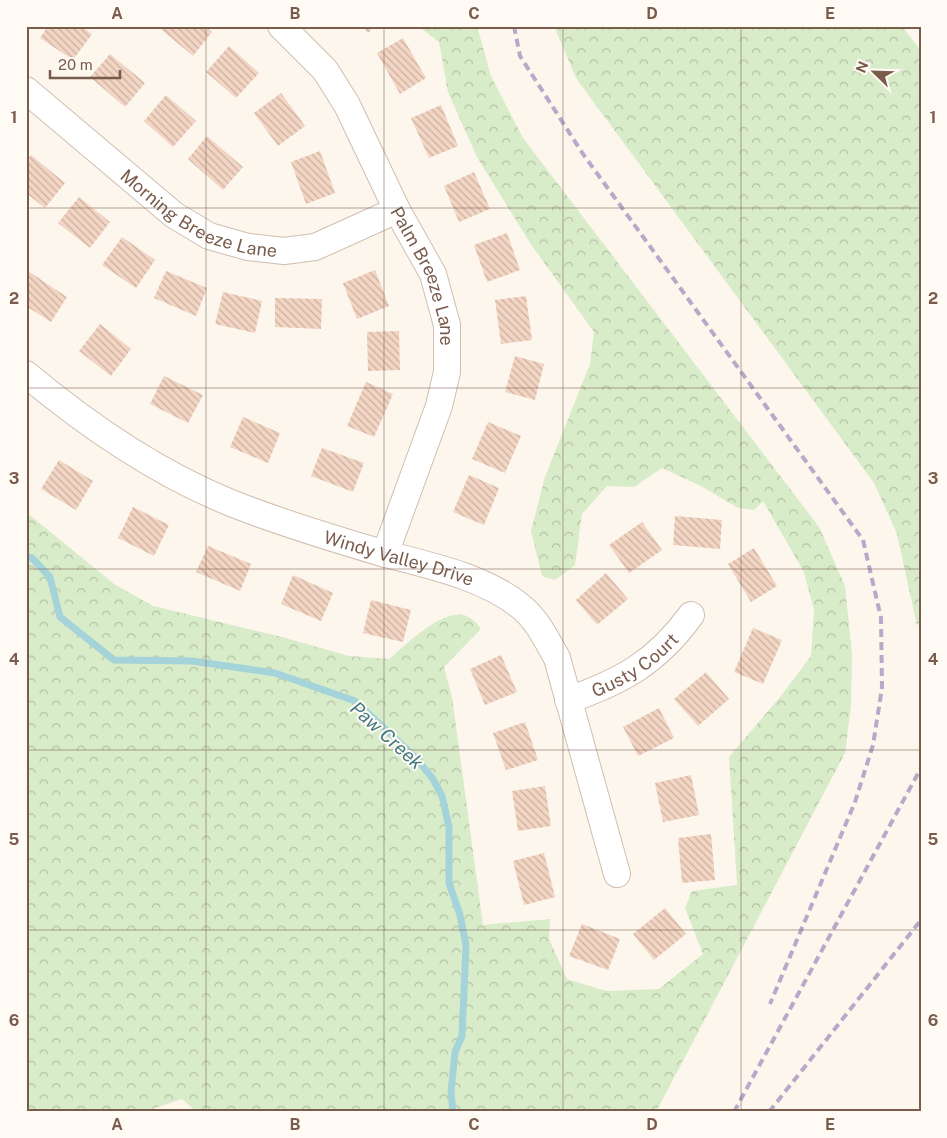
<svg xmlns="http://www.w3.org/2000/svg" width="947" height="1138" font-family="'Public Sans',sans-serif">
  <defs>
    <pattern id="forest-crowns" width="20" height="18" patternUnits="userSpaceOnUse" patternTransform="scale(1.25)"><rect width="20" height="18" fill="#d8ecc9"/><path d="M2 6a3 3 0 1 1 6 0M12 15a3 3 0 1 1 6 0" fill="none" stroke="#b4c2a5"/></pattern>
    <pattern id="building-back-hatch" width="6" height="6" patternUnits="userSpaceOnUse" patternTransform="scale(1.25)"><rect width="6" height="6" fill="#f3d5c3"/><path d="M-1 5l2 2M0 0l6 6M5-1l2 2" fill="none" stroke="#cab0a1"/></pattern>
  </defs>
  <rect width="100%" height="100%" fill="#fdf6ec"/>
  <g fill="url(#forest-crowns)">
    <path d="M418,26H477L491,76L523,138L819,527L845,586L852,654L851,706L845,753L656,1112H197L182,1099L143,1112H26V512L114,584L153,606L282,637L349,656L389,659C405,646 448,602 470,618C474,620 478,625 481,629L444,667L452,697L483,925L550,919L549,939L567,979L606,991L659,989L703,954L685,908L692,891L737,885L729,757L780,697L811,656L814,610L804,572L763,501L754,510L738,508L701,486L662,468L634,487L607,486L582,514L575,565L555,580L542,576L531,531L545,477L590,364L594,332L530,243L477,157L448,92L439,42Z"/>
    <path d="M554,26H902L921,51V619L917,626L897,534L874,483L576,78Z"/>
  </g>
  <g fill="none" stroke-linecap="round" stroke-linejoin="round">
    <path stroke="#a5d3da" stroke-width="7" d="M26,556L32,558L50,577L60,617L114,660L192,661L275,673L355,701L415,757L433,779L442,796L449,827V883L460,915L466,945L462,1036L455,1052L451,1092L453,1112"/>
  </g>
  <g fill="url(#building-back-hatch)">
    <path d="M48,26H81L92,34L73,60L40,38Z"/>
    <path d="M157,26H205L212,32L193,56Z"/>
    <path d="M362,26H375L368,33Z"/>
    <path d="M403,38L426,78L400,94L377,53Z"/>
    <path d="M229,46L259,73L236,98L206,72Z"/>
    <path d="M110,54L145,83L125,107L90,77Z"/>
    <path d="M281,93L305,126L278,146L254,113Z"/>
    <path d="M166,95L196,121L173,147L144,121Z"/>
    <path d="M441,105L458,146L429,158L411,118Z"/>
    <path d="M207,136L243,167L223,190L188,159Z"/>
    <path d="M320,151L335,193L306,204L291,162Z"/>
    <path d="M31,155L65,183L45,208L26,193V161Z"/>
    <path d="M474,172L490,209L459,222L444,186Z"/>
    <path d="M79,197L110,222L90,248L58,223Z"/>
    <path d="M507,233L520,270L487,282L474,245Z"/>
    <path d="M122,237L155,260L136,288L102,265Z"/>
    <path d="M375,270L389,306L357,319L343,283Z"/>
    <path d="M28,271L67,297L51,322L26,306Z"/>
    <path d="M166,271L207,288L196,316L154,298Z"/>
    <path d="M223,292L262,301L255,333L215,324Z"/>
    <path d="M526,296L532,340L501,344L495,300Z"/>
    <path d="M275,298L322,299L321,329L275,327Z"/>
    <path d="M100,324L131,349L111,376L79,351Z"/>
    <path d="M399,331L400,370L368,371L367,332Z"/>
    <path d="M515,356L544,364L535,400L505,392Z"/>
    <path d="M164,376L203,395L188,423L150,404Z"/>
    <path d="M366,382L393,394L374,437L347,426Z"/>
    <path d="M243,417L280,433L268,463L230,447Z"/>
    <path d="M488,422L521,436L505,473L472,459Z"/>
    <path d="M322,448L364,463L353,492L311,476Z"/>
    <path d="M59,460L93,481L76,510L41,489Z"/>
    <path d="M469,475L499,488L484,525L453,512Z"/>
    <path d="M133,507L169,525L154,556L118,538Z"/>
    <path d="M675,516L722,520L720,549L673,545Z"/>
    <path d="M642,522L662,550L629,573L609,545Z"/>
    <path d="M208,546L251,564L240,591L196,572Z"/>
    <path d="M754,548L777,586L751,602L728,564Z"/>
    <path d="M606,573L628,599L597,625L576,600Z"/>
    <path d="M293,575L333,593L321,621L281,604Z"/>
    <path d="M371,600L411,610L403,642L363,633Z"/>
    <path d="M753,628L782,640L763,684L734,672Z"/>
    <path d="M501,655L517,692L485,705L470,669Z"/>
    <path d="M706,672L729,699L698,726L674,699Z"/>
    <path d="M659,708L674,738L638,756L623,727Z"/>
    <path d="M525,722L538,760L506,770L493,733Z"/>
    <path d="M691,775L699,815L663,822L655,783Z"/>
    <path d="M545,786L551,826L518,831L512,791Z"/>
    <path d="M711,834L715,880L682,883L678,838Z"/>
    <path d="M544,853L555,897L524,905L513,861Z"/>
    <path d="M665,908L686,934L654,960L633,934Z"/>
    <path d="M582,924L620,939L608,970L569,956Z"/>
  </g>
  <g fill="none" stroke-linecap="round" stroke-linejoin="round">
    <defs>
      <g id="street">
        <path id="s1" d="M281,26L325,70L347,105L397,210L433,274L447,325V372L439,406L385,554"/>
        <path id="s2" d="M26,90L174,215L209,236L248,247L284,251L315,247L397,210"/>
        <path id="s3" d="M26,374C87,425 157,473 231,503C281,523 331,538 382,553C427,565 483,576 520,606C537,619 546,639 557,658L617,874"/>
        <path id="s4" d="M568,700C621,682 657,662 691,615"/>
      </g>
    </defs>
    <use href="#street" stroke="#d1beb0" stroke-width="28"/>
    <use href="#street" stroke="#fff" stroke-width="26"/>
    <g stroke="#b9a8c9" stroke-width="4" stroke-dasharray="8 5" stroke-linecap="butt">
      <path d="M514,26L520,56L583,154L863,540L881,618L882,688L873,745L855,802L770,1004"/>
      <path d="M734,1112L921,768"/>
      <path d="M769,1112L921,920"/>
    </g>
  </g>
  <path fill="none" stroke="#7a5c4d" stroke-width="1" stroke-opacity="0.55" d="M206,26V1112M384,26V1112M563,26V1112M741,26V1112M26,208H921M26,388H921M26,569H921M26,750H921M26,930H921"/>
  <g text-anchor="middle" dominant-baseline="central" stroke-width="4" stroke-linejoin="round" paint-order="stroke">
    <g font-size="18" fill="#7a5c4d" stroke="#fffaf3">
      <text stroke="none"><textPath href="#s2" startOffset="216">Morning Breeze Lane</textPath></text>
      <text stroke="none"><textPath href="#s1" startOffset="292">Palm Breeze Lane</textPath></text>
      <text stroke="none"><textPath href="#s3" startOffset="420">Windy Valley Drive</textPath></text>
      <text stroke="none"><textPath href="#s4" startOffset="76">Gusty Court</textPath></text>
    </g>
    <g font-size="19" font-style="italic" fill="#437c86" stroke="#fffaf3">
      <text transform="translate(387 735) rotate(42)">Paw Creek</text>
    </g>
  </g>
  <rect width="947" height="1138" fill="none" stroke="#fffaf3" stroke-width="55"/>
  <g transform="translate(874 72) rotate(293)" stroke="#fffaf3" stroke-width="4" paint-order="stroke">
  <path d="M0-4L9 19L0 12L-9 19Z" fill="#7a5c4d"/>
  <text y="-8" font-size="14" font-weight="bold" text-anchor="middle" fill="#7a5c4d">N</text>
  </g>
  <path d="M50 70v8h70v-8" fill="none" stroke="#7a5c4d" stroke-width="2.5"/>
  <text x="58" y="70" font-size="15" fill="#7a5c4d" stroke="#fffaf3" stroke-width="4" paint-order="stroke">20 m</text>
  <rect x="28" y="28" width="892" height="1082" fill="none" stroke="#7a5c4d" stroke-width="2"/>
  <g font-size="16" text-anchor="middle" font-weight="bold" fill="#7a5c4d">
    <text x="117" y="19">A</text>
    <text x="295" y="19">B</text>
    <text x="474" y="19">C</text>
    <text x="652" y="19">D</text>
    <text x="830" y="19">E</text>
    <text x="14" y="123">1</text>
    <text x="933" y="123">1</text>
    <text x="14" y="304">2</text>
    <text x="933" y="304">2</text>
    <text x="14" y="484">3</text>
    <text x="933" y="484">3</text>
    <text x="14" y="665">4</text>
    <text x="933" y="665">4</text>
    <text x="14" y="845">5</text>
    <text x="933" y="845">5</text>
    <text x="14" y="1026">6</text>
    <text x="933" y="1026">6</text>
    <text x="117" y="1130">A</text>
    <text x="295" y="1130">B</text>
    <text x="474" y="1130">C</text>
    <text x="652" y="1130">D</text>
    <text x="830" y="1130">E</text>
  </g>
</svg>
